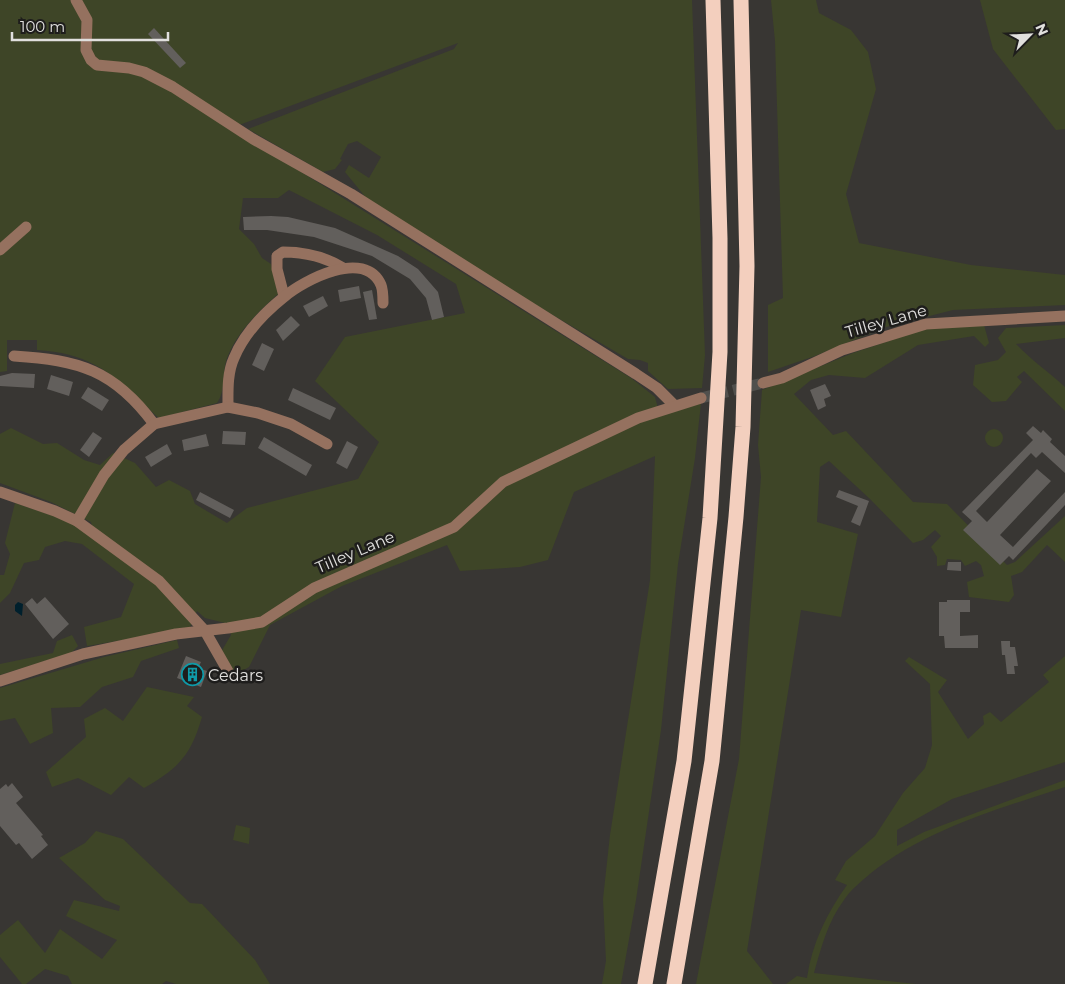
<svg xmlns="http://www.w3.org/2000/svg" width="1065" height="984" font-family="Montserrat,sans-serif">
  <rect width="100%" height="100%" fill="#383633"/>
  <g fill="#3e4527">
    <path d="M0,0H692L705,355L702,388L668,389L648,371V363L640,360L628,359L527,300L367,199L345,172L349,165L369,178L381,157L357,141L348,144L340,159L342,160L335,169L323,172L248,129L454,49L458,43L231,128L631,378L655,397L660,416L701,403L695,458L678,564L661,730L636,900L621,984H602L606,961L603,899L610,835L650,580L655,456L574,492L548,560L520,567L460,571L447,545L342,586L270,625L249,667L235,675L221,652L231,635L229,624L205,618L197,611L189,629L87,646L84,627L121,617L134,584L82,544L65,541L45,547L39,560L24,563L10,593L0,603V575H4L10,554L5,543L15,503L93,529L91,522L51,502L0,483V434L11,428L43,444L57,443L84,460L100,465L113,453L135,463L156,487L169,480L190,491L195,504L227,523L247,508L358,479L379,442L315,381L345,337L465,313L456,284L377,235L289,190L278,198H243L239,229L254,244L262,258L271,264L278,294C258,312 237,332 227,358C222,372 226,391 217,403L159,418C152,413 148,407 142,402C108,369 85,353 37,350V340H7V371L0,372Z"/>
    <path d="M771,0H816L819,13L851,30L868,52L876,89L846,194L859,243L971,265L1065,275V305L953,310L886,327L815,356L768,372V305L783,298L775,41Z"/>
    <path d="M980,0H1065V129L1056,130L993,49Z"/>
    <path d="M984,325L989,343L985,347L974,336L918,345L865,378L829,375L811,380L794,394L833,435L846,431L913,502L947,504L1007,565L1015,562L1065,516V562L1047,545L1022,572L1011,576L1014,595L1009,602L969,597L967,582L984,576L981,565L976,561L965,566L961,560L947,559L945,565L937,566V557L931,547L941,536L935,530L923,540L913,543L870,499L829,461L820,467L817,522L858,534L841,617L801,610L747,951L773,984H696L739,759L761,477L758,445L762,390L853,353L927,328Z"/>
    <path d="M1065,325V338L1016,344C1031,360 1049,372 1065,387V411L1024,371L1017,377L1022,382L1006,401L992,402L973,385L975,365L998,360L1006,352L998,338L1006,328Z"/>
    <circle cx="994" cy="438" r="9"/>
    <path d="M72,635L78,646L71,653L0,675V664L53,653L57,641Z"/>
    <path d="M177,640L179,648L141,661L133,677L102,687L80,707L51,708L53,733L30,744L15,718L0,721V688L104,657Z"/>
    <path d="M1065,656V762L952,799L897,830V846L924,832L1065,780V787C998,809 927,829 871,873C862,881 851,889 844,900C828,921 821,948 814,973L916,984H786L797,976L807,978C812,943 827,913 847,885L835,880L846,861L875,836L903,793L925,768L932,745L930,684L905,661L909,657L947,680L938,692L968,739L984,724L983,716L990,712L1001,722L1049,682L1043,675Z"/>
    <path d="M147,687L194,697L187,706L202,717C191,755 179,768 144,788L129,777L111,795L78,778L52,787L46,772L86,737L84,719L105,708L123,721Z"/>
    <path d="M236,825L250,828L249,844L233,840Z"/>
    <path d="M96,831L123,839L190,903L202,904L255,960L270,984H176L166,981L162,984H72L68,976L45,969L26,984H22L0,957V935L18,920L45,953L60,929L102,959L117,940L66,916L74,900L119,911L120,906L105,900L59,858L85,843Z"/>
  </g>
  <path fill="#00202d" d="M18,602L23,604L22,616L15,611V605Z"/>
  <g fill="#625f5c">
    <path d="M154,28L186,63L180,68L148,34Z"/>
    <path d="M271,216L288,217L335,228L398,256L418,269L438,292L444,317L432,320L426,298L410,279L372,256L314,237L267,230H244L243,217Z"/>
    <path d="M359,286L361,298L340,302L338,290Z"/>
    <path d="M372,290L377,319L369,320L363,292Z"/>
    <path d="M323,296L328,306L309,317L303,306Z"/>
    <path d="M291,316L300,325L283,341L276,330Z"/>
    <path d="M262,343L274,349L264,371L252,365Z"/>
    <path d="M12,373L35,374L34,388L0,386V376Z"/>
    <path d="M51,375L73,382L69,396L47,389Z"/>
    <path d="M825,384L831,396L824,399L826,406L818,410L810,390Z"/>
    <path d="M88,387L109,400L102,411L81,398Z"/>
    <path d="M293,388L336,408L330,420L288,400Z"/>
    <path d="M1033,426L1041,433L1043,430L1052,439L1050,442L1065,456V473L1042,452L1036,458L1031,453L976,511L987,522L1037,469L1051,481L1000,535L1013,547L1065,492V505L1013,560L1009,556L1000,565L963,530L972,521L962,512L1033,440L1026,433Z"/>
    <path d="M223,431L246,432L245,445L222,444Z"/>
    <path d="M93,432L102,438L89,457L80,450Z"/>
    <path d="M206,434L209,446L184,451L182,440Z"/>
    <path d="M264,437L312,465L306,476L258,448Z"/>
    <path d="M347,441L358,447L347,469L336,463Z"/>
    <path d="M167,444L172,454L151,467L145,457Z"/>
    <path d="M839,490L869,501L860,526L851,522L858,506L836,497Z"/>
    <path d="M200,492L234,510L230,518L196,500Z"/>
    <path d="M948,562H961V571L947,570Z"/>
    <path d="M45,597L69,624L53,639L25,604L32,598L37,604Z"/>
    <path d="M947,600H970V612H960V636L978,635V648H945L944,636H939V602H947Z"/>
    <path d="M1001,641H1010V647H1015L1018,666H1014L1015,674H1007L1005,655H1002Z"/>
    <path d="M186,656L201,662L198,668L207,671L201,687L177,678Z"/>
    <path d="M12,783L23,797L16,803L43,835L41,836L48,845L32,859L19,843L16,845L0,826V789L6,784L8,787Z"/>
  </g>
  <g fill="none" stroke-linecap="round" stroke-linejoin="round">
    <path stroke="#51504d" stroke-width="11" stroke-dasharray="11 5.5" stroke-linecap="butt" d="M701,398L763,383"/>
    <g stroke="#95715f" stroke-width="11">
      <path d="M76,0L87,20L86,50L91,60L97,65L129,68L144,72L173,87L253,139L351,194L636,374L657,388L674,405"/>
      <path d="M0,250L26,227"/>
      <path d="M284,296L277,269V256L283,252C305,252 324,256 343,268"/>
      <path d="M14,356C79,360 114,370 154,424"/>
      <path d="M763,383L782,378L842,350L926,324L1065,316"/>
      <path d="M228,407C228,392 227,373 234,358C244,334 264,313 284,297C304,280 365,248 381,285C383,290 383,298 383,303"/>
      <path d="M0,492L55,511L77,521L159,581L205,631L229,673"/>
      <path d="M77,521L104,475L124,450L154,424L228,407L258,413L291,424L327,444"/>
      <path d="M0,681L83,654L176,634L228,628L262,622L314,588L454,527L503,482L638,418L701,398"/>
    </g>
    <g stroke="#f3cfbe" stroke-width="15">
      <path d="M645,984L684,761L710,518L720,352V238L713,0"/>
      <path d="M674,984L712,761L736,517L743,427L747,266L741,0"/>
    </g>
  </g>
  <defs>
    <symbol id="building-ring" viewBox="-11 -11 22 22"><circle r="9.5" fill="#1e1d1c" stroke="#0f9aa8" stroke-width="1.5"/><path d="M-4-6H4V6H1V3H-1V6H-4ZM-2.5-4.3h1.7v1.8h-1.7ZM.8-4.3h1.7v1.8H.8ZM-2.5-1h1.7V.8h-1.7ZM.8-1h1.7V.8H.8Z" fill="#0f9aa8"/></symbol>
  </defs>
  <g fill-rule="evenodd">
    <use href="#building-ring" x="180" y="662" width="25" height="25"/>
  </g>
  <g text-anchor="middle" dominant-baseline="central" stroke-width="5" stroke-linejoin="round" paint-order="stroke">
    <g font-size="16" fill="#e1e0de" stroke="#1e1d1c">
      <text transform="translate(886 321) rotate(-16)">Tilley Lane</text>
      <text transform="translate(355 552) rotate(-23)">Tilley Lane</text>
    </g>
    <g font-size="16" fill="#e1e0de" stroke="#1e1d1c" text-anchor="start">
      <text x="208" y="675">Cedars</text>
    </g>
  </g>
  <g transform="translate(1030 35) rotate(66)" stroke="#1e1d1c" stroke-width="4" paint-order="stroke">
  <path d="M0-4L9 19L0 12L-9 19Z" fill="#e1e0de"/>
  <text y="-8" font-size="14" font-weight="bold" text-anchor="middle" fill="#e1e0de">N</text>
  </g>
  <path d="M12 32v8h156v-8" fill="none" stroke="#e1e0de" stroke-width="2.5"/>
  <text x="20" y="32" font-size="15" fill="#e1e0de" stroke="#1e1d1c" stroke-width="4" paint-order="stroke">100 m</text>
</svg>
